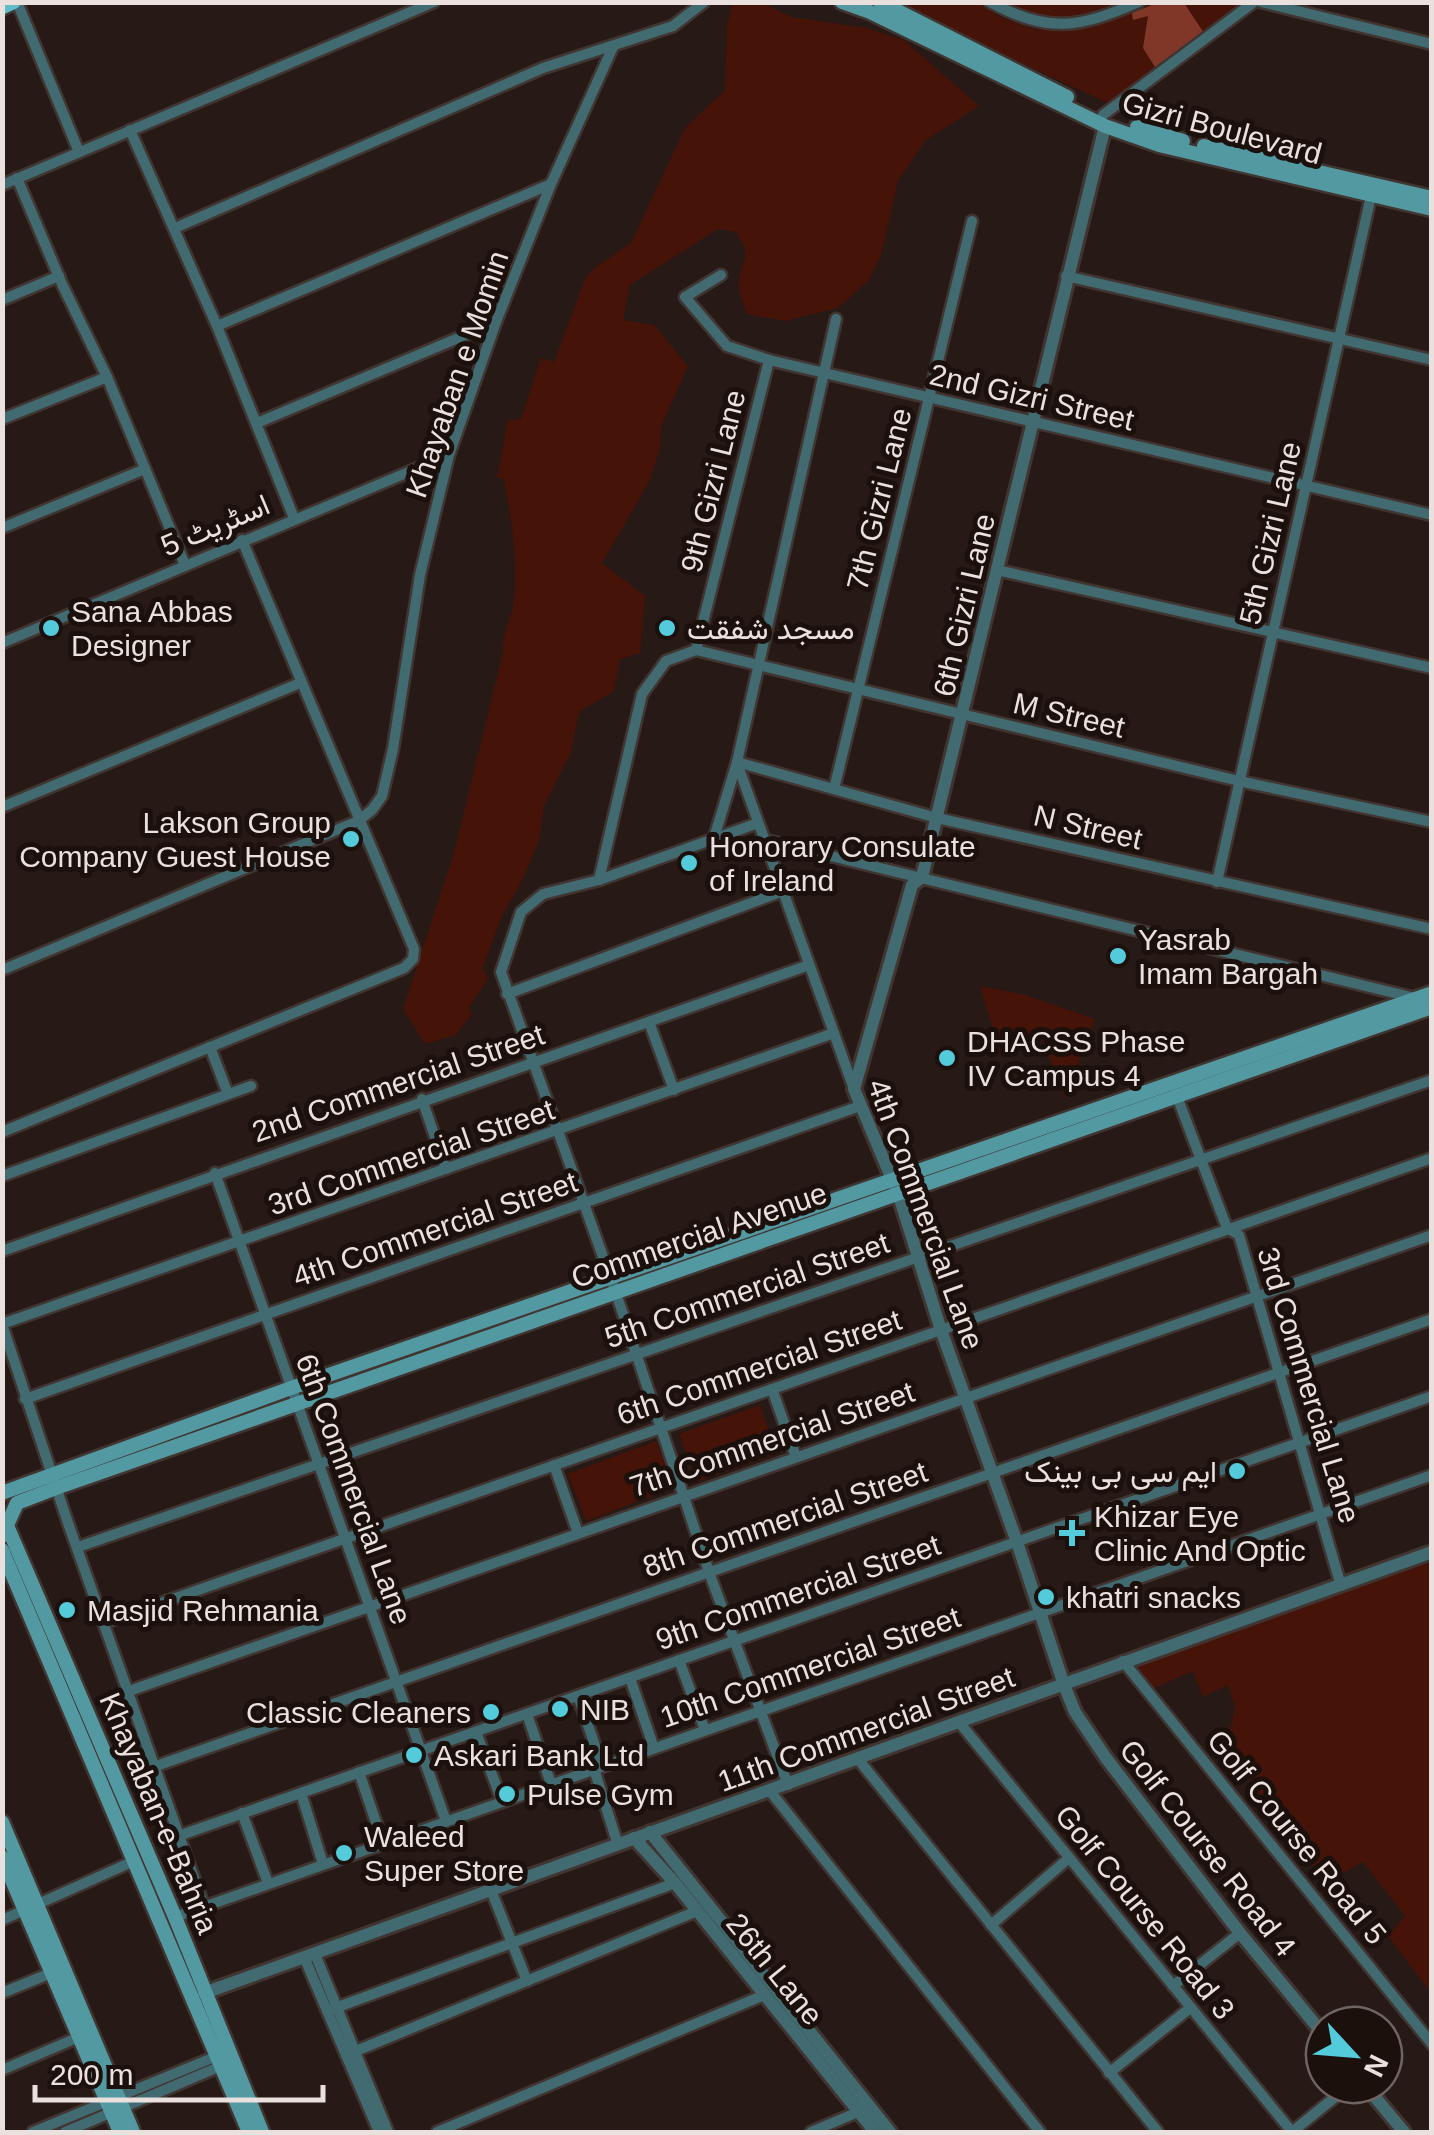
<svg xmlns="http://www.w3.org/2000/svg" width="1434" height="2135" font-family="Helvetica,Vazirmatn,sans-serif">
  <rect width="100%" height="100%" fill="#261916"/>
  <g fill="#461308">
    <path d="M733,3H763L791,17L867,28L904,40L979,106L926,140L898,181L881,255L869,280L838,308L785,321L747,314C744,304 737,290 739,280C744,255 752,258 736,232L718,229L630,285L623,320L654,325L688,366L661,427L660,448L650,480L602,563L645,596L640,653L620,659L614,691L579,712L571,752L544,806L539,840L524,877L501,918L483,967L488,979L469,1007L472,1014L456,1035L425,1044L403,1009L454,853L503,652C502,631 512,619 514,599C518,559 511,518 504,479L497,478L508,420L521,419L541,358L554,362L585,279L593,269L631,243L685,128L725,90L727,26Z"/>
    <path d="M892,3H980L998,16L1033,29L1057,31L1093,27L1153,3H1249L1110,104Z"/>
    <path d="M1000,3H1119C1074,21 1045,21 1000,3Z"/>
    <path d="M980,986L1025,995L1095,1019L1065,1099L1042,1039L1000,1052Z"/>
    <path d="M760,1405L777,1454L696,1482L679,1434Z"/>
    <path d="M656,1441L674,1488L586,1521L568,1474Z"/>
    <path d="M1431,1557V1993L1388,1936L1405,1916L1363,1862L1325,1883L1226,1748L1235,1707L1228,1685L1203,1697L1193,1671L1154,1688L1135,1663Z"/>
  </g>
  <path fill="#813727" d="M1157,3H1184L1206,36L1155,67L1143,48L1148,16L1133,20L1132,13Z"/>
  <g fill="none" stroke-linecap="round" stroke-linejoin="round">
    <defs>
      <g id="minor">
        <path d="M17,2L79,152"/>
        <path d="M990,2C1049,34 1079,28 1139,2"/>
        <path d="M1261,2L1432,44"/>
        <path d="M1103,115L1254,2"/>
        <path d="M130,130L217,326L294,518"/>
        <path d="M17,178L62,284L107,377L185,565"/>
        <path d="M2,185L434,2"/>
        <path d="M175,228L543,68L673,26L704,2"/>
        <path d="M721,275L685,297L727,346L769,360L1432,515"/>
        <path d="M1066,276L1432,360"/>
        <path d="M2,300L59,276"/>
        <path d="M217,326L551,184"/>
        <path d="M2,419L107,377"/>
        <path d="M257,423L496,322"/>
        <path d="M2,528L145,469"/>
        <path d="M997,570L1432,668"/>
        <path d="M2,643L449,455"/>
        <path d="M696,650L1239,781L1432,822"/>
        <path d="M696,650L769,360"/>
        <path d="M737,762L937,818L1432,929"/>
        <path d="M737,763L854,1089"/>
        <path d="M834,789L972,221"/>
        <path d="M2,807L300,683"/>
        <path d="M758,823L599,880L543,894L521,912L501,972L616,1293L709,1572L788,1785"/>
        <path d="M714,838L737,762L836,319"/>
        <path d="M765,840L1415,998"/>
        <path d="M599,880L642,694L666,661L696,650"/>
        <path d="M1217,882L1371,196"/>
        <path d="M2,970L358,821L372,810L382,796L393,749L420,575L449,455L496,322L551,184L613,47"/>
        <path d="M507,994L783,891"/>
        <path d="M649,1022L674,1090"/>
        <path d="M210,1047L228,1094"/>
        <path d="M1176,1094L1227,1228L1239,1235L1341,1586"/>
        <path d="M422,1099L446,1169"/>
        <path d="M2,1132L404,968L413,959L414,949L242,540"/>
        <path d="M215,1173L446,1821"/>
        <path d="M2,1176L251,1086"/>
        <path d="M2,1251C271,1153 541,1060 809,965"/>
        <path d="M772,1389L796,1457"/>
        <path d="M25,1399L860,1106"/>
        <path d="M554,1465L578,1533"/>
        <path d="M78,1547L1432,1080"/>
        <path d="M104,1623L1432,1158"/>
        <path d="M679,1660L705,1730"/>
        <path d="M1123,1661L1432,2044"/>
        <path d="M630,1678L654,1748"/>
        <path d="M129,1691L1432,1235"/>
        <path d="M578,1696L602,1766"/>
        <path d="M527,1714L551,1784"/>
        <path d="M959,1722L1292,2132L1350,2085"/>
        <path d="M476,1732L502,1801"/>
        <path d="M858,1759L1158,2132"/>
        <path d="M156,1766L1432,1319"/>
        <path d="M594,1769L618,1845"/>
        <path d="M359,1772L383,1843"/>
        <path d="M770,1791L1040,2132"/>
        <path d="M301,1793L323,1864"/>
        <path d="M242,1813L268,1883"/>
        <path d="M181,1835L1432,1396"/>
        <path d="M491,1890L527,1981"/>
        <path d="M204,1906L68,1523L2,1324L834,1033"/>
        <path d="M175,1917L1432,1475"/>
        <path d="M2,1920L134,1861"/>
        <path d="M991,1925L1069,1858"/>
        <path d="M315,1954L388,2132"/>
        <path d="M304,1957L379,2132"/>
        <path d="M1173,1986L1240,1933"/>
        <path d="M2,1993L51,1973"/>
        <path d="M327,2011L675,1883"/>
        <path d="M346,2055L697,1911"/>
        <path d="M2,2070L79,2037"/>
        <path d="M1109,2073L1190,2008"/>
        <path d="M33,2132L217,2056"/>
        <path d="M65,2132L221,2066"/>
        <path d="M437,2132L764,1995"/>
        <path d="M811,2132L858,2112"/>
      </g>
      <g id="tertiary">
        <path d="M1105,126L922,877L912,885L854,1089L899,1196L941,1330L1017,1542L1064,1685L1075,1712L1106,1758L1240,1933L1324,2035"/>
        <path d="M650,1832L890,2132"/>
        <path d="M634,1838L675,1883L875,2132"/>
        <path d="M204,1993L1432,1552"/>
        <path d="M1365,2085L1404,2132"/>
      </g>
      <g id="secondary">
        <path d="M842,2L870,12L1105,126L1159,145L1432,209"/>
        <path d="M880,2L1067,97"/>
        <path d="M1137,127L1183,141"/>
        <path d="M1204,146L1432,198"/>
        <path d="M2,1493L291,1388L1432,993"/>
        <path d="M5,1521L175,1917L262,2132"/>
        <path d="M2,1536L17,1503L56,1488L1432,1007"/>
        <path d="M2,1550L249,2132"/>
        <path d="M2,1822L133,2132"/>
        <path d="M2,1857L120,2132"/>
      </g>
      <path id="primary" d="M2,7L13,2"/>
    </defs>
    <use href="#minor" stroke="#413532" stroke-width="15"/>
    <use href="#tertiary" stroke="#413532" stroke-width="18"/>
    <use href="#secondary" stroke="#413532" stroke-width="19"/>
    <use href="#primary" stroke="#413532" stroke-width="20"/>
    <use href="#minor" stroke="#416b71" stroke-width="10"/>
    <use href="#tertiary" stroke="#416b71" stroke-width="12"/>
    <use href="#secondary" stroke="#5399a2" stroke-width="14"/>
    <use href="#primary" stroke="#5fbcc8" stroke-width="15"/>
  </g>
  <g fill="#53cbda" stroke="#1c100d" stroke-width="4">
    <circle cx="51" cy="628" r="10"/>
    <circle cx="667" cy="628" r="10"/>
    <circle cx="351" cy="839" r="10"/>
    <circle cx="689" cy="863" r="10"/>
    <circle cx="1118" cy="956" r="10"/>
    <circle cx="947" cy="1058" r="10"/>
    <circle cx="1237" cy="1471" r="10"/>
    <path d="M1067 1518h10v10h10v10h-10v10h-10v-10h-10v-10h10z"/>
    <circle cx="1046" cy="1597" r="10"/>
    <circle cx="67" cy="1610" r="10"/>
    <circle cx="560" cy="1709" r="10"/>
    <circle cx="491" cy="1712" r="10"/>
    <circle cx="414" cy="1755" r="10"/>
    <circle cx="507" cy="1794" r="10"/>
    <circle cx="344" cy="1853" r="10"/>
  </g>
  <g text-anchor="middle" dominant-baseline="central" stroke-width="10" stroke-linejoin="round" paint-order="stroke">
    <g font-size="30" fill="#eae1de" stroke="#1c100d">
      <text transform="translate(1222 128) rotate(15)">Gizri Boulevard</text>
      <text transform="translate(457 374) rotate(-71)">Khayaban e Momin</text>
      <text transform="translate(1032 397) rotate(13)">2nd Gizri Street</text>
      <text transform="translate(713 481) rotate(-76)">9th Gizri Lane</text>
      <text transform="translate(879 499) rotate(-76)">7th Gizri Lane</text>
      <text transform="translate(215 525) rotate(-23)">اسٹریٹ 5</text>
      <text transform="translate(1270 533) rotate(-77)">5th Gizri Lane</text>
      <text transform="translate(964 605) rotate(-77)">6th Gizri Lane</text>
      <text transform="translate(1069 715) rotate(13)">M Street</text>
      <text transform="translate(1088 827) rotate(13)">N Street</text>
      <text transform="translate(398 1083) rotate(-19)">2nd Commercial Street</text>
      <text transform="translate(411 1157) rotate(-19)">3rd Commercial Street</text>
      <text transform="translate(926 1214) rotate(70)">4th Commercial Lane</text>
      <text transform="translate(435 1229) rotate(-19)">4th Commercial Street</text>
      <text transform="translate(699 1235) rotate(-19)">Commercial Avenue</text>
      <text transform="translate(747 1290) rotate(-19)">5th Commercial Street</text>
      <text transform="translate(759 1367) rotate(-19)">6th Commercial Street</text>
      <text transform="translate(1309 1385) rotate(73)">3rd Commercial Lane</text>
      <text transform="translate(772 1439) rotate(-19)">7th Commercial Street</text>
      <text transform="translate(354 1489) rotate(70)">6th Commercial Lane</text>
      <text transform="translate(785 1519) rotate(-19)">8th Commercial Street</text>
      <text transform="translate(798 1592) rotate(-19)">9th Commercial Street</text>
      <text transform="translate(810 1667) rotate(-19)">10th Commercial Street</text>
      <text transform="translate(866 1729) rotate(-20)">11th Commercial Street</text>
      <text transform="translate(159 1813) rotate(67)">Khayaban-e-Bahria</text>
      <text transform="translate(1297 1837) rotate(51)">Golf Course Road 5</text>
      <text transform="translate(1208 1848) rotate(52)">Golf Course Road 4</text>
      <text transform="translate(1145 1912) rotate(51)">Golf Course Road 3</text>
      <text transform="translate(775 1969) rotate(51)">26th Lane</text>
    </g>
    <g font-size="30" fill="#eae1de" stroke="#1c100d" text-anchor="start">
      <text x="71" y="611">Sana Abbas<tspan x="71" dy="34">Designer</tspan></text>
      <text x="687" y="628">مسجد شفقت</text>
      <text x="331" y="822" text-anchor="end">Lakson Group<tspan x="331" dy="34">Company Guest House</tspan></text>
      <text x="709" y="846">Honorary Consulate<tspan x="709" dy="34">of Ireland</tspan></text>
      <text x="1138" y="939">Yasrab<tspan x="1138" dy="34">Imam Bargah</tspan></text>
      <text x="967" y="1041">DHACSS Phase<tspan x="967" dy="34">IV Campus 4</tspan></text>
      <text x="1217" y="1471" text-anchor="end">ایم سی بی بینک</text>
      <text x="1094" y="1516">Khizar Eye<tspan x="1094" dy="34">Clinic And Optic</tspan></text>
      <text x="1066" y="1597">khatri snacks</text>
      <text x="87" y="1610">Masjid Rehmania</text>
      <text x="580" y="1709">NIB</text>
      <text x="471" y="1712" text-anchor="end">Classic Cleaners</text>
      <text x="434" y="1755">Askari Bank Ltd</text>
      <text x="527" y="1794">Pulse Gym</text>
      <text x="364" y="1836">Waleed<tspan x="364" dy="34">Super Store</tspan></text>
    </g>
  </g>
  <rect width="1434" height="2135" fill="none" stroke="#eae1de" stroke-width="10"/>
  <g transform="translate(1354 2055) rotate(116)"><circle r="48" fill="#1c100d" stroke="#6e6461" stroke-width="2.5"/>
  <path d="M0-8L18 38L0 25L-18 38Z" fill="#53cbda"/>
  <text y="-15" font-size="28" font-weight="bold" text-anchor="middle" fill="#eae1de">N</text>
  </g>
  <path d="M35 2085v15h288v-15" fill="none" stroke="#eae1de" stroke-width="5"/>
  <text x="50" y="2085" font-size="30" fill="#eae1de" stroke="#1c100d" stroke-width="8" paint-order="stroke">200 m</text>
</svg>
